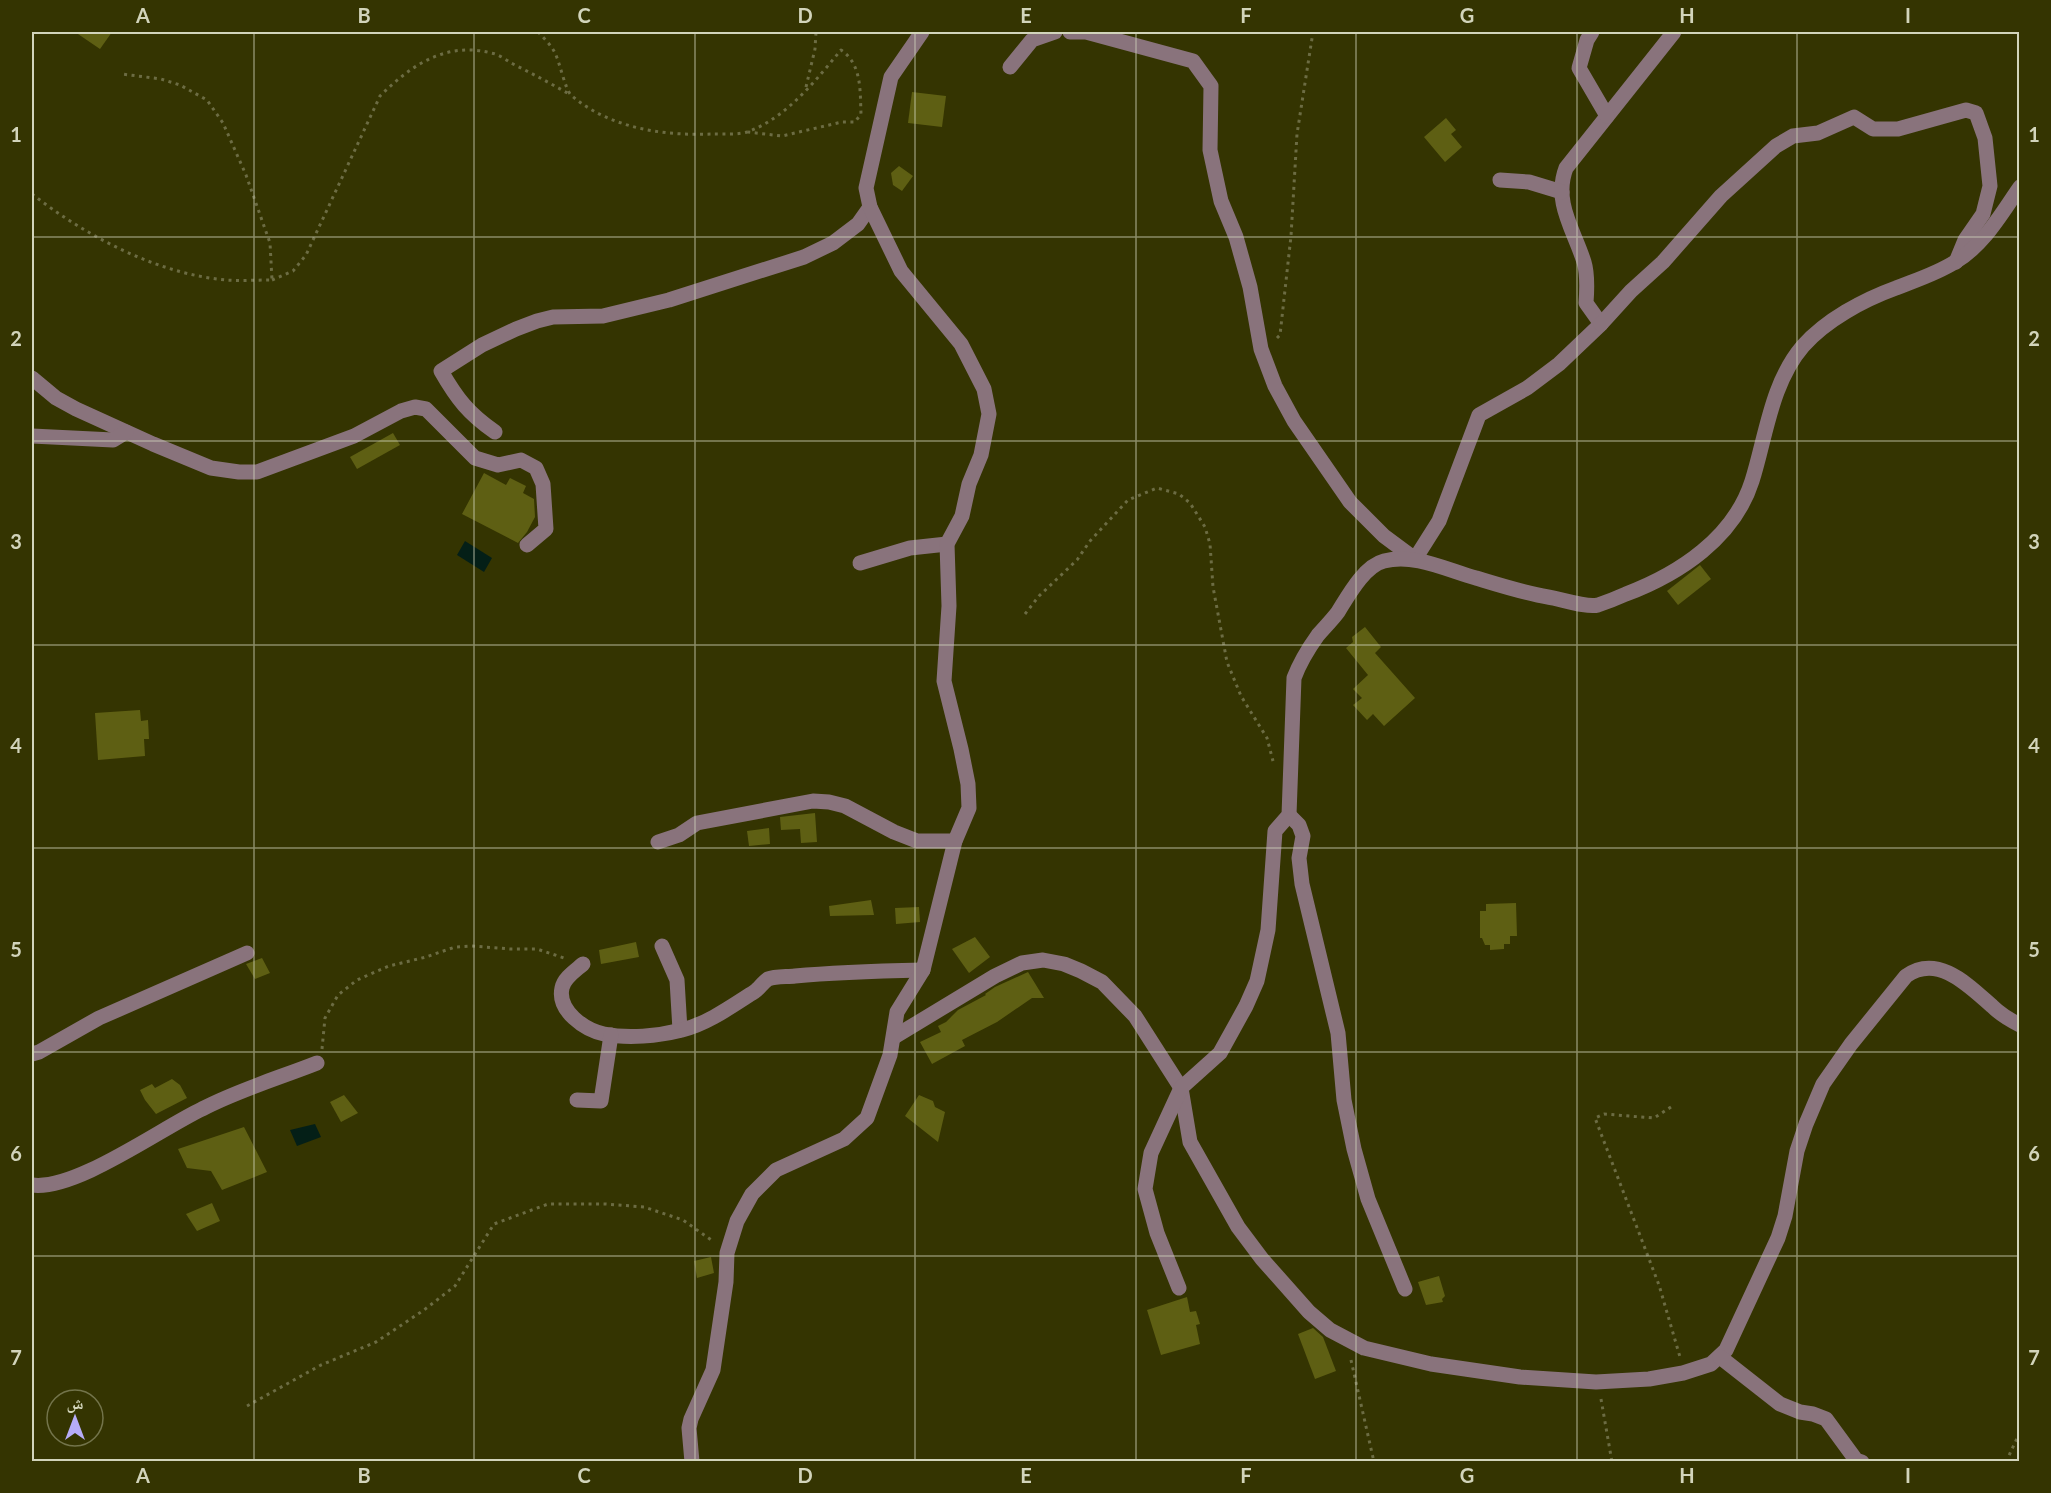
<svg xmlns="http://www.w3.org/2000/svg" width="2051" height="1493" font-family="Lato,'Noto Naskh Arabic',sans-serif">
  <rect width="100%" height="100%" fill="#343401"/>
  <g fill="#041f17">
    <path d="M465,541L492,558L484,572L457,555Z"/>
    <path d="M315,1124L321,1137L297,1146L290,1130Z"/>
  </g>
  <g fill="#5e5f13">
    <path d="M75,32H112L100,49Z"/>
    <path d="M912,92L946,96L942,127L908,123Z"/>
    <path d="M1446,118L1456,130L1451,134L1462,147L1445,162L1424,137Z"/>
    <path d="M899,166L913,176L902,191L893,185L891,173Z"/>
    <path d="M393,433L400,445L357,469L350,457Z"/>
    <path d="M484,473L506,485L510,478L526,486L523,493L534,499L535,517L527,532L518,543L462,514Z"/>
    <path d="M1700,565L1711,579L1678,605L1667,591Z"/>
    <path d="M1365,627L1381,647L1375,653L1415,698L1384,726L1373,714L1367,720L1353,705L1362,698L1353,689L1368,675L1346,648L1353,642L1352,637Z"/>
    <path d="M140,710L141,721L148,720L149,739H144L145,756L98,760L95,713Z"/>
    <path d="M815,813L817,842L801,843L800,829L781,830L780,817Z"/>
    <path d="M769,828L770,844L749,846L747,831Z"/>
    <path d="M871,900L874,915L830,916L829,906Z"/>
    <path d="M1516,903L1517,936H1510V944H1504V949L1490,950V945H1485L1482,938H1480V911H1486V904Z"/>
    <path d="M919,907L920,922L896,924L895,908Z"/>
    <path d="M975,937L990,957L969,973L952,949Z"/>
    <path d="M636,942L639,957L601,964L599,950Z"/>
    <path d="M262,958L270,973L255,979L246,964Z"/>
    <path d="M1028,972L1044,998H1032L997,1022L962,1040L965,1046L932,1064L920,1042L941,1032L938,1026L946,1022L958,1010L986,995L985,994L995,987Z"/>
    <path d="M172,1079L180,1085L187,1098L156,1114L145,1100L140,1090L152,1084L155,1088Z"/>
    <path d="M344,1095L358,1113L341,1122L330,1102Z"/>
    <path d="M919,1095L933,1101L935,1107L945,1112L938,1142L905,1116Z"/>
    <path d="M244,1127L267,1172L222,1190L211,1171L187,1168L178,1149Z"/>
    <path d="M212,1203L220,1221L197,1231L186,1214Z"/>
    <path d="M711,1257L714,1273L697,1278L694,1261Z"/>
    <path d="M1439,1276L1445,1296L1442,1299L1443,1302L1426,1305L1418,1282Z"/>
    <path d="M1187,1297L1190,1312L1196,1311L1200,1324L1196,1325L1200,1344L1161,1355L1147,1310Z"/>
    <path d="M1313,1328L1323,1337L1336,1371L1315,1379L1298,1334Z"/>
  </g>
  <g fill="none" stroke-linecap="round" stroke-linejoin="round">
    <g stroke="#6c6c43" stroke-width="3" stroke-dasharray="3 4.5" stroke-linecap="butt">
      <path d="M538,32C544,38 551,45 555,53C560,63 565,89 571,95C610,129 665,136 713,134C724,134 740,135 750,131C788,116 816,80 841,50C862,64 860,91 861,114L855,122H842L782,136L748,132"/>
      <path d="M806,87L815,49L816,32"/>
      <path d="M32,194C86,236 157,274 226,280C241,281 257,280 272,280L270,243L246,175L223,123L207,100L180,85L161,79L122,74"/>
      <path d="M272,280L293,271L306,255L380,96C410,66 446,41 491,53C498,54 505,59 511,63C531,73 550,83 569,94"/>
      <path d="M1277,338L1280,335L1291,236L1297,134L1313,32"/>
      <path d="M1025,614L1039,596L1077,560L1090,541L1128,500L1157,488L1179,494L1190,503L1205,527L1210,544L1213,587L1227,662L1241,696L1267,738L1273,761"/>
      <path d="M322,1049L325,1018L338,995L357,980L389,966L426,957L455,947L472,946L510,949H537L564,958"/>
      <path d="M1671,1107L1654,1118L1604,1114L1595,1118L1659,1285L1680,1357"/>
      <path d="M1351,1360L1374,1462"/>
      <path d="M1601,1399L1612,1462"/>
      <path d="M247,1406L321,1365L376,1342L424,1310L455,1286L494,1224L548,1204H605L644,1207L683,1220L714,1242"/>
      <path d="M2006,1462L2020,1432"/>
    </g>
    <g stroke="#89737c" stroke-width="15">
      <path d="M1070,32H1086L1193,61L1211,86L1210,150L1221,201L1236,237L1250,287L1261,349L1275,386L1294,421L1350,502L1384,536L1415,559L1439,521L1479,415L1527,388L1559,364L1601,324L1586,303C1587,290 1588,275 1584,262C1574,230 1553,202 1566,168L1674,32"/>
      <path d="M1592,32L1587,40L1579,68L1607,116"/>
      <path d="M1010,67L1032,40L1055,32"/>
      <path d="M1500,180L1529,182L1562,192"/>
      <path d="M1601,324L1631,291L1663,262L1721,196L1776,146L1793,136L1818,133L1854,117L1873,129H1898L1966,110L1976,113L1985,138L1990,186L1983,214L1965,240L1956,262"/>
      <path d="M32,378L56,398L76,409L153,444L211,468L239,472H257L354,436L401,411L415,407L426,409L475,458L498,465L521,460L536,468L543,484L546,529L527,545"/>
      <path d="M495,432C469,414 457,399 441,371L482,345L516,329L537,321L553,317L603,316L669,300L804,257L833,243L858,224L870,207"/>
      <path d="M32,436L113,440L126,432"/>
      <path d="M860,563L910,548L947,544"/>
      <path d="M1289,815L1299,825L1303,836L1299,858L1302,884L1338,1033L1344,1100L1354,1149L1368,1199L1405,1289"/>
      <path d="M658,842L679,835L697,823L813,801L829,802L845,806L894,832L917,841H955"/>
      <path d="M662,946L677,980L680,1030"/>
      <path d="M583,964C575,971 564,978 562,988C557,1011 585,1030 604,1034C628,1039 658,1036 682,1030C707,1024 732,1006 754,992C759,989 763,982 768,979C775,976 787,977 795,976C838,972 880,971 923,970"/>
      <path d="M894,1037L995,976L1022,963L1043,960L1064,964L1081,971L1102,982L1135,1016L1181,1088L1190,1142L1238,1227L1262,1259L1309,1312L1330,1330L1364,1348L1431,1364L1520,1377L1596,1382L1649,1379L1683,1373L1711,1364L1726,1350L1778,1238L1785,1216L1797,1151L1806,1124L1823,1084L1851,1044L1906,976C1938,953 1969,986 1992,1006C2000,1014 2010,1020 2020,1025"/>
      <path d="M32,1054L39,1052L99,1018L247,953"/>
      <path d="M577,1100L601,1101L611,1035"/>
      <path d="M32,1185C75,1191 160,1129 202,1109C238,1090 279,1078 317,1063"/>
      <path d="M1179,1288L1157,1233L1145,1189L1151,1153L1181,1088L1220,1053L1246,1006L1257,981L1268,930L1275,831L1289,815L1294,678C1300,662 1308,649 1318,635C1325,627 1332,620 1338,612C1348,596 1364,566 1384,561C1414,553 1447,570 1476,578C1499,585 1524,593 1548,597C1561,599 1587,608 1598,605C1607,602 1617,598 1626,594C1679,574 1734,538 1752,481C1766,437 1771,383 1803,346C1826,320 1863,300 1896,288C1916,280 1936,274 1955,262C1984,245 2001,214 2020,187"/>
      <path d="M1720,1357L1780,1404L1800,1412L1813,1414L1826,1419L1856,1460L1862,1462"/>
      <path d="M692,1462L689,1428L691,1419L713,1370L726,1282L727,1253L737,1221L752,1194L776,1170L844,1139L867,1118L890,1055L897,1012L923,970L955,841L969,808L968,784L961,749L944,681L949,606L947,544L962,516L969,484L981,455L989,414L984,389L961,344L901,271L870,207L866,188L891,77L922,32"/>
    </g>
  </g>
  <path fill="none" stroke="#d2d4bb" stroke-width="1.5" stroke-opacity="0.55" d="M254,32V1462M474,32V1462M695,32V1462M915,32V1462M1136,32V1462M1356,32V1462M1577,32V1462M1797,32V1462M32,237H2020M32,441H2020M32,645H2020M32,848H2020M32,1052H2020M32,1256H2020"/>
  <rect width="2051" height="1493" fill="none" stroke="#343401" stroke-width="66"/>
  <g transform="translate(75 1418)"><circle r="28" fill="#343401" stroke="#73744b" stroke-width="1.5"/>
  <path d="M0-4.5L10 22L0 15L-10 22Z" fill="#b6acf8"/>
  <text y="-9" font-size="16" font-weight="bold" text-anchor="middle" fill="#d2d4bb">ش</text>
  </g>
  <rect x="33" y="33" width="1985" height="1427" fill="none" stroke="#d2d4bb" stroke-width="2"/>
  <g font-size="20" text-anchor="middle" font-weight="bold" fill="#d2d4bb">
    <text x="143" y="23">A</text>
    <text x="364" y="23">B</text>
    <text x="584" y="23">C</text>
    <text x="805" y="23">D</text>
    <text x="1026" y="23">E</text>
    <text x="1246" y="23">F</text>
    <text x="1467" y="23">G</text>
    <text x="1687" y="23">H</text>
    <text x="1908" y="23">I</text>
    <text x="16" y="142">1</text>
    <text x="2034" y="142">1</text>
    <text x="16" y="346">2</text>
    <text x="2034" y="346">2</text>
    <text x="16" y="549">3</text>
    <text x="2034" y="549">3</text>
    <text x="16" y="753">4</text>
    <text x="2034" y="753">4</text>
    <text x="16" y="957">5</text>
    <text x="2034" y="957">5</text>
    <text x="16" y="1161">6</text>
    <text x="2034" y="1161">6</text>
    <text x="16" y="1365">7</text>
    <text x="2034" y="1365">7</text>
    <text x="143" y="1483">A</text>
    <text x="364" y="1483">B</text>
    <text x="584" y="1483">C</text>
    <text x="805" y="1483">D</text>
    <text x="1026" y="1483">E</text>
    <text x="1246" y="1483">F</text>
    <text x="1467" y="1483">G</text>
    <text x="1687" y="1483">H</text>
    <text x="1908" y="1483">I</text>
  </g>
</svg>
